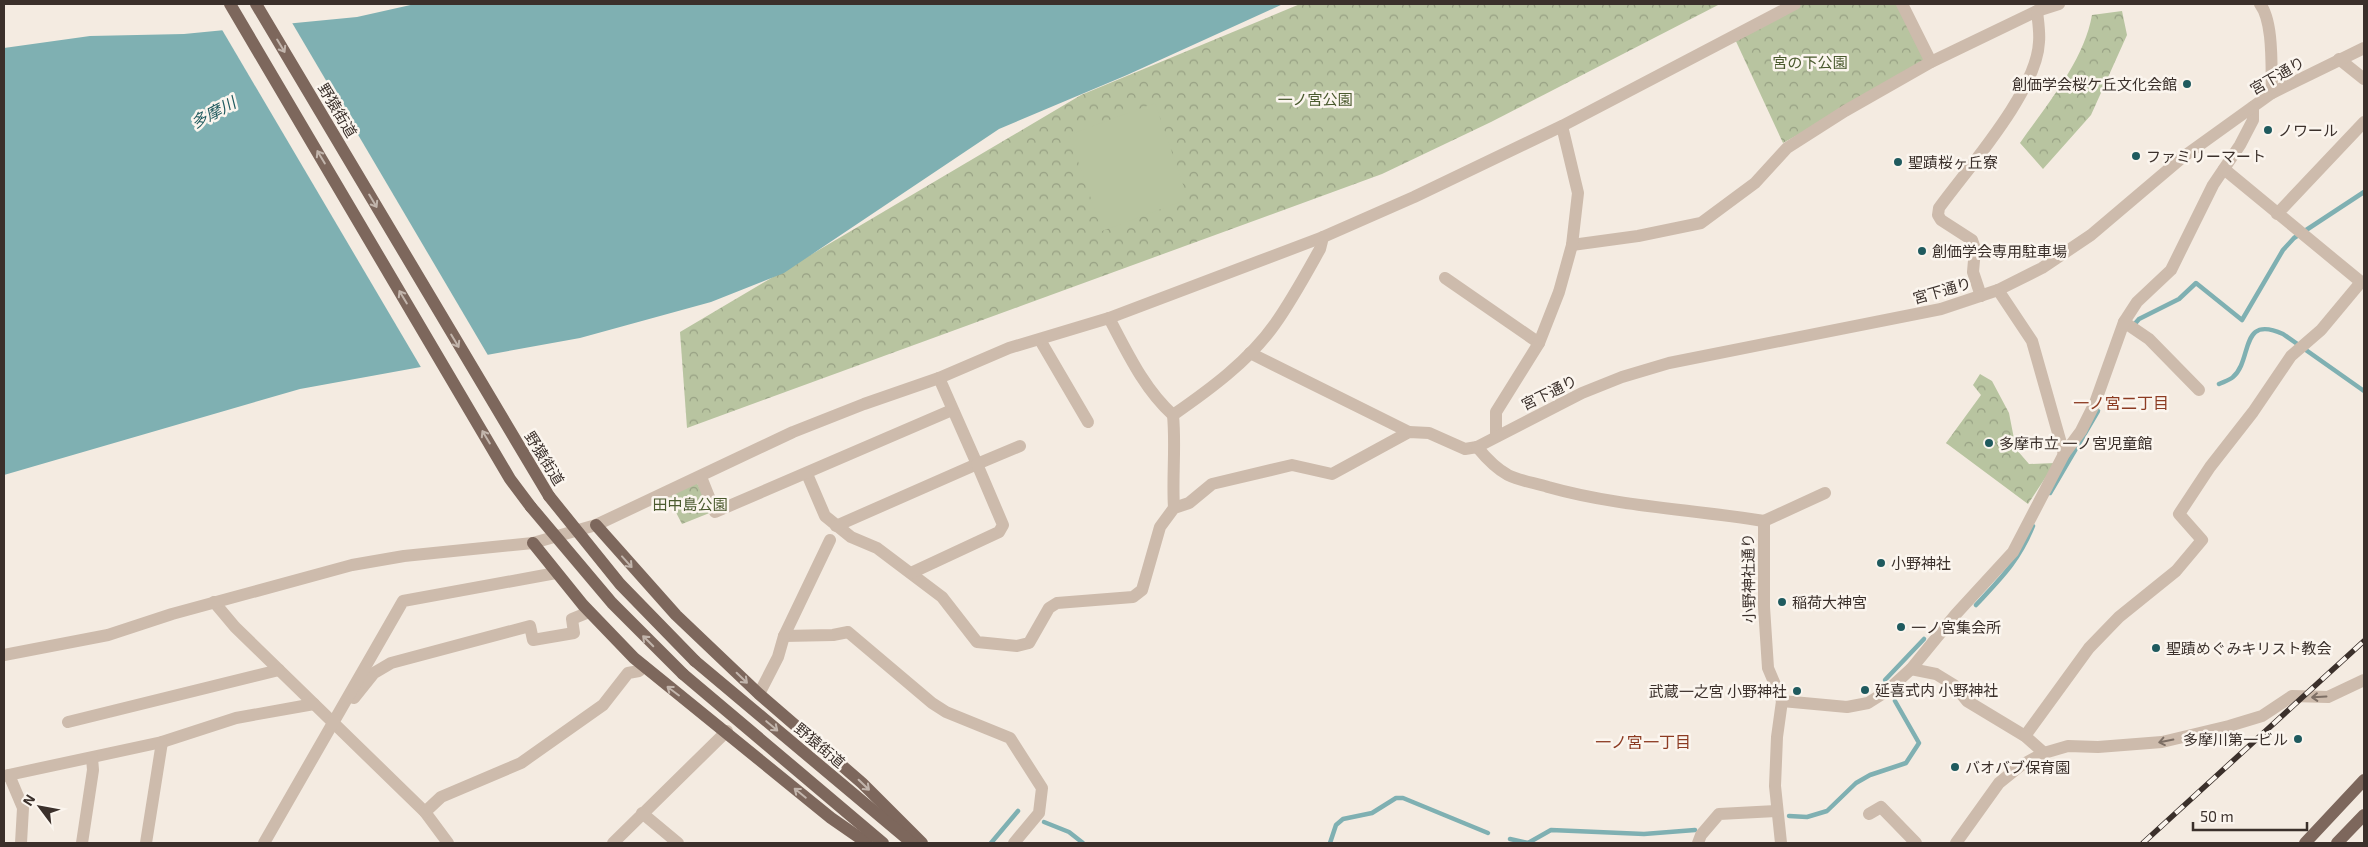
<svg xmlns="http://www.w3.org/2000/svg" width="2368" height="847" font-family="'Exo 2','Noto Sans JP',sans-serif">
  <defs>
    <pattern id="park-crowns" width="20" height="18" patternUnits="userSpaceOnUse" patternTransform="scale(1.25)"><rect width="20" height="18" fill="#b8c4a0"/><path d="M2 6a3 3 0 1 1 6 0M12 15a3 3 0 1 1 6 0" fill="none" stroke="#97a083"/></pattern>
  </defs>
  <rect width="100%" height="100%" fill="#f4ebe1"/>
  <g fill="url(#park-crowns)">
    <path d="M1300,4H1720L1491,122L1382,174L687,428L680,332L1081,95Z"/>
    <path d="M1795,4H1900L1931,62L1783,143L1734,37Z"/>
    <path d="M2122,11L2127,35L2091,115L2043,169L2020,143C2046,106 2084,61 2092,15Z"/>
    <path d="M1980,374L1992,381L2009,413L2016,449L2029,464L2055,463L2028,504L1946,443L1981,395L1973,385Z"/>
    <path d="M697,483L712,512L682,524L667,495Z"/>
  </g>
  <path fill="#b8c4a0" d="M1155,103L1188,199L1102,231L1069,135Z"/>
  <path fill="#7fb0b2" d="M415,4H1283L1127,75L999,129L784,273L711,302L580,338L300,389L4,475V48L90,36L184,34L357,17Z"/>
  <path fill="#f4ebe1" d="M291,21L489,357L422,369L221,28Z"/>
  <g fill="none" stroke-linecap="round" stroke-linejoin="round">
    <g stroke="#7fb0b2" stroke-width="4.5">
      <path d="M2133,326L2139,319L2179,299L2196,283L2242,320L2283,250L2294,238L2364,192"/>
      <path d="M2219,384C2223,382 2230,380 2233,377C2253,360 2239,314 2283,334L2364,391"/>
      <path d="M2050,493L2098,411"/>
      <path d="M1976,605C2002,577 2018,562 2033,526"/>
      <path d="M1885,680L1924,639"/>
      <path d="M1789,816L1807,817L1827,811L1856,783L1870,775L1906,763L1919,743L1895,701"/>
      <path d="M1044,822L1069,832L1083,843"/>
      <path d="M1510,839L1528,843L1551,830L1644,834L1695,830"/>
      <path d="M991,843L1018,811"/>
      <path d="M1330,843L1336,825L1343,819L1372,813L1396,798H1403L1488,833"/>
    </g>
    <g stroke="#cdbbac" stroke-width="12">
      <path d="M1902,4L1931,62"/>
      <path d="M2260,4C2274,22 2271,69 2272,93"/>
      <path d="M2339,59L2364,79"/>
      <path d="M2277,214L2364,122"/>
      <path d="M1572,245L1638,236L1701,223L1755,183L1787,148L1845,111L1931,62L2037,11L2059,4"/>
      <path d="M1445,278L1539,343"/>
      <path d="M1998,290L2032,341L2064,454"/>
      <path d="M1981,296L1973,272L1975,249L1972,240L1941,220L1938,215L1939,208C1968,168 2037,91 2039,42C2040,32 2038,21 2037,11"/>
      <path d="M1109,318C1127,352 1144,389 1173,415"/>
      <path d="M2124,322L2149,339L2199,390"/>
      <path d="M1040,340L1088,422"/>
      <path d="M1250,353L1409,432"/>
      <path d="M1496,436V412L1539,343L1559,292L1572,245L1578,193L1562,126"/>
      <path d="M807,474L825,516L851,537L877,548L942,597L977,642L1017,646L1029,643L1049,608L1057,603L1133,597L1142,590L1160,527L1174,508L1189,503L1212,484L1292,465L1332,474L1409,432L1429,433L1465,449L1477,447C1486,458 1495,468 1508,475C1520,481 1536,483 1548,487C1619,507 1692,509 1764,521"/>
      <path d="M701,477L715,512L952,410"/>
      <path d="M1174,508C1172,477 1176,447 1173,415C1209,390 1249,361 1275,324C1292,300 1306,274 1320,249L1323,237"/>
      <path d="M1764,521V607L1768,668L1782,701L1777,737L1775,786L1781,843"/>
      <path d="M1764,521L1825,493"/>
      <path d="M836,526L977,464L939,378"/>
      <path d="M911,573L999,532L1003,525L977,464L1020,446"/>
      <path d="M214,602L235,627L425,812L448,843"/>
      <path d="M784,636L833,635L848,632L932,703L946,712L1010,738L1042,788L1039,813L1014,843"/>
      <path d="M1911,669L1936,674L1954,685L1967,701L2025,736L2044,753"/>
      <path d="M759,694L778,657L784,636L830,540"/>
      <path d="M354,698L374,673L391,663L530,626L533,640L574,633L572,619L589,612"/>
      <path d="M1782,701L1847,707L1868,703L1887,691L1911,669L1956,614L2013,552L2064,454L2081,431L2095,403L2124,322L2137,302L2171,270L2213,185L2240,145L2253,120V107"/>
      <path d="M68,722L279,670"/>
      <path d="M2025,736L2089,648L2119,617L2176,571L2202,540L2179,514L2210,467L2253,412L2291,356L2321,330L2361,282L2224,169"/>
      <path d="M9,775L23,808L21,843"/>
      <path d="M4,776L162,742L236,718L314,704"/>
      <path d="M425,812L441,797L521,763L603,705L628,673L639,671L644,666"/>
      <path d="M642,813L678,843"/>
      <path d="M1869,814L1881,807L1916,843"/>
      <path d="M82,843L93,770L92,758"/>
      <path d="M146,843L162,742"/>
      <path d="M264,843L403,601L556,573"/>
      <path d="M613,843L727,731"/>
      <path d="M1698,843L1701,835L1719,814L1776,811"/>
      <path d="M1956,843L1999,783L2020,766L2044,753L2068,746L2098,747L2162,742L2229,726L2262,716L2292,696L2328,697L2364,680"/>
    </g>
    <g stroke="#cdbbac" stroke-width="12">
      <path d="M1477,447L1582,393L1622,377L1669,363L1941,309L1998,290L2042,268L2091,235L2183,157L2272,93L2364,48"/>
      <path d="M4,655L108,635L172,614L352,565L404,556L533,543L596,525L793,432L864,404L939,378L1009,348L1109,318L1323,237L1414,197L1562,126L1795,4"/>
    </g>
    <g stroke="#7d675c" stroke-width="12">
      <path d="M230,4L510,479L531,507"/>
      <path d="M256,4L549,496"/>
      <path d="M596,525L676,615L759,694L862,783L922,843"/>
      <path d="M533,543L583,605L634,658L831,818L867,843"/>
      <path d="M695,661L912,843"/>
      <path d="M683,674L883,843"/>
      <path d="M2305,843L2364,780"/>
      <path d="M2337,843L2364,815"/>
    </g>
    <defs>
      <path id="rail" d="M2143,843L2364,641"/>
    </defs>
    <use href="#rail" stroke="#3b302b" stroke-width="5.5"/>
    <use href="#rail" stroke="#fbf5ee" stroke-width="4" stroke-dasharray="11" stroke-linecap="butt"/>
    <g stroke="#7d675c" stroke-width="12">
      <path d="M549,496L620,584L695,661"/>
      <path d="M531,507L612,603L683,674"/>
    </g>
  </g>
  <defs><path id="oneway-shaft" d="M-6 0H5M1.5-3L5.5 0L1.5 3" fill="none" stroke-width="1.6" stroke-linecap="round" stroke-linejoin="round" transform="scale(1.25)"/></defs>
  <g stroke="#c2b5ac">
    <use href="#oneway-shaft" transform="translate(281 46) rotate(59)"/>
    <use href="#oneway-shaft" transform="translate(321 157) rotate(-121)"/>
    <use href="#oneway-shaft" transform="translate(373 201) rotate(59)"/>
    <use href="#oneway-shaft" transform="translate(403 297) rotate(-121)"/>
    <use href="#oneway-shaft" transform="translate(455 341) rotate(59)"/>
    <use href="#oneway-shaft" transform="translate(486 437) rotate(-121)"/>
    <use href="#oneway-shaft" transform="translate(627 562) rotate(48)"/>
    <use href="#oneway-shaft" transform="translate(648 641) rotate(-135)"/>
    <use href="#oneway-shaft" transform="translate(742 678) rotate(44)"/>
    <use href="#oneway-shaft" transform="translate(673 691) rotate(-143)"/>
    <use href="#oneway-shaft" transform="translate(772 726) rotate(40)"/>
    <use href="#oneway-shaft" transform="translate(864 785) rotate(44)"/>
    <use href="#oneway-shaft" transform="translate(800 793) rotate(-141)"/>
  </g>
  <g stroke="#7d6f65">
    <use href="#oneway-shaft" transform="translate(2319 697) rotate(177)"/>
    <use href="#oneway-shaft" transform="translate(2166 741) rotate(169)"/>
  </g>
  <g fill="#1f5a5e" stroke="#fbf5ee" stroke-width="2">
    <circle cx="2187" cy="84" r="5"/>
    <circle cx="2268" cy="130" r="5"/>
    <circle cx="2136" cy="156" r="5"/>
    <circle cx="1898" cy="162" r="5"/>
    <circle cx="1922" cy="251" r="5"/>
    <circle cx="1989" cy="443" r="5"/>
    <circle cx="1881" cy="563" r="5"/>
    <circle cx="1782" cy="602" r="5"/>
    <circle cx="1901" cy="627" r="5"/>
    <circle cx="2156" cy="648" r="5"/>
    <circle cx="1865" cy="690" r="5"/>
    <circle cx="1797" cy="691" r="5"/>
    <circle cx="2298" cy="739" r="5"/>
    <circle cx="1955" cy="767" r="5"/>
  </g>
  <g text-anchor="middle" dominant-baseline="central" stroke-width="5" stroke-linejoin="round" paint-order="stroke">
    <g font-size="15" fill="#4a5a2e" stroke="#fbf5ee">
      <text x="1810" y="62">宮の下公園</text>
      <text x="1315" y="99">一ノ宮公園</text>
      <text x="690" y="504">田中島公園</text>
    </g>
    <g font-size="15" fill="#3b302b" stroke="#fbf5ee">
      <text transform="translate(2277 75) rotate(-30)">宮下通り</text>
      <text transform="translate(338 110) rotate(59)">野猿街道</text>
      <text transform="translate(1942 290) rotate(-16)">宮下通り</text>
      <text transform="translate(1549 392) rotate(-26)">宮下通り</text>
      <text transform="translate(545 458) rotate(58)">野猿街道</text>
      <text transform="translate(1748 578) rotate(-91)">小野神社通り</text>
      <text transform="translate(820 745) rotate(40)">野猿街道</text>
    </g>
    <g font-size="15" fill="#3b302b" stroke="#fbf5ee" text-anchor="start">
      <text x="2177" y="84" text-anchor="end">創価学会桜ケ丘文化会館</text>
      <text x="2278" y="130">ノワール</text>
      <text x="2146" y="156">ファミリーマート</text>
      <text x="1908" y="162">聖蹟桜ヶ丘寮</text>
      <text x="1932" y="251">創価学会専用駐車場</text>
      <text x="1999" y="443">多摩市立 一ノ宮児童館</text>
      <text x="1891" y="563">小野神社</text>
      <text x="1792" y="602">稲荷大神宮</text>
      <text x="1911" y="627">一ノ宮集会所</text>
      <text x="2166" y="648">聖蹟めぐみキリスト教会</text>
      <text x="1875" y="690">延喜式内 小野神社</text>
      <text x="1787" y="691" text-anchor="end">武蔵一之宮 小野神社</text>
      <text x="2288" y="739" text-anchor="end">多摩川第一ビル</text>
      <text x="1965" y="767">バオバブ保育園</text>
    </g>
    <g font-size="16" font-style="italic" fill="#1f5a5e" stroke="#fbf5ee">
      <text transform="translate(213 112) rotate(-28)">多摩川</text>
    </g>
    <g font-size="16" fill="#8c3b22" stroke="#fbf5ee">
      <text x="2121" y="402">一ノ宮二丁目</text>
      <text x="1643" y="741">一ノ宮一丁目</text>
    </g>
  </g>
  <rect width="2368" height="847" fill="none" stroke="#3b302b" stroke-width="10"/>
  <g transform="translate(40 807) rotate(302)" stroke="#fbf5ee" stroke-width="4" paint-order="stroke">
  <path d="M0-4L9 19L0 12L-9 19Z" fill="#3b302b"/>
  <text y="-8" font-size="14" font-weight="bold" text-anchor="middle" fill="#3b302b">N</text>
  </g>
  <path d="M2193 822v8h114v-8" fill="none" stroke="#3b302b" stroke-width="2.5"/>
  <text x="2200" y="822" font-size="15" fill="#3b302b" stroke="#fbf5ee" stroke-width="4" paint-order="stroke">50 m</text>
</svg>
